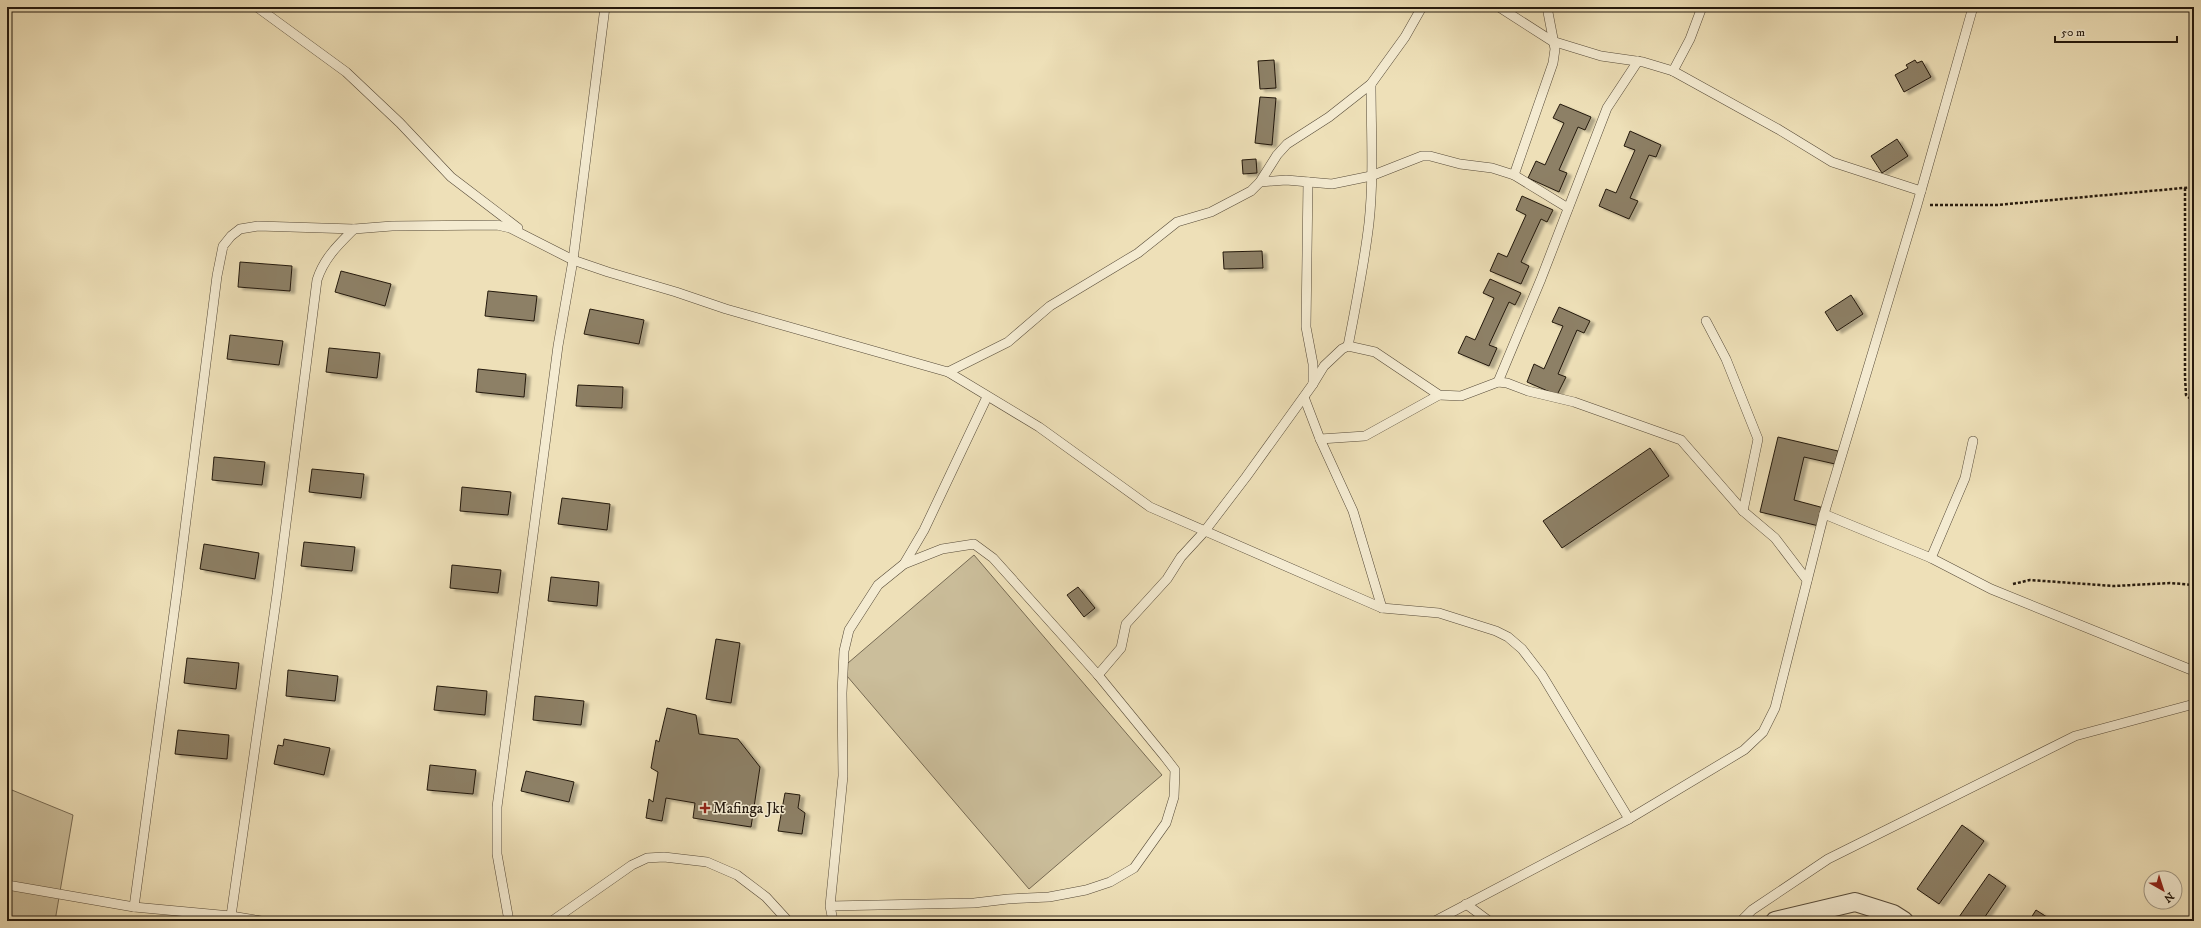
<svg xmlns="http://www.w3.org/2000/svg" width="2201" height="928" font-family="'IM FELL DW Pica',serif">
  <defs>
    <filter id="shadow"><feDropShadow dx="4.5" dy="2.5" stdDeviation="1" flood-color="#0004"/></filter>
  </defs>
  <rect width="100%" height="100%" fill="#eee0b8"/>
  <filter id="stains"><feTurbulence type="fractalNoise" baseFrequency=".005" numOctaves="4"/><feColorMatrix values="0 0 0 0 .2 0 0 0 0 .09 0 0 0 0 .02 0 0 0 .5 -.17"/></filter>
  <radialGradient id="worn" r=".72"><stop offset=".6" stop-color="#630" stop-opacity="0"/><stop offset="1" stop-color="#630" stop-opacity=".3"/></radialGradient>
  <g fill="#cbbe9b" stroke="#776b54">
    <path d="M974,555L1162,775L1029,889L841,669Z"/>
    <path d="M7,788L73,815L55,921H7Z"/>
  </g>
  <g fill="#8d8066" stroke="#23180d" filter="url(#shadow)">
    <path d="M1274,60L1276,88L1260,89L1258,61Z"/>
    <path d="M1915,60L1917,63L1922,61L1931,77L1904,92L1895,75L1908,68L1906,65Z"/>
    <path d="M1260,97L1276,98L1272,145L1255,143Z"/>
    <path d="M1560,104L1591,117L1585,130L1578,127L1559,170L1567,173L1559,192L1528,178L1536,161L1545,165L1564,123L1553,118Z"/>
    <path d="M1630,131L1661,145L1656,157L1649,155L1630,198L1638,201L1629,219L1599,206L1606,189L1616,193L1635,150L1624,146Z"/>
    <path d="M1897,139L1908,156L1882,173L1871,156Z"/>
    <path d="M1256,159L1257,173L1243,174L1242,160Z"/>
    <path d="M1522,196L1553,210L1547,222L1541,219L1521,262L1529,266L1521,284L1490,271L1498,253L1507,257L1526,215L1516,210Z"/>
    <path d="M1262,251L1263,268L1224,269L1223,252Z"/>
    <path d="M240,262L292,266L290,291L238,287Z"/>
    <path d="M341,271L391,284L385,306L335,292Z"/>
    <path d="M1490,279L1521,293L1515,305L1509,302L1489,345L1497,348L1489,366L1458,353L1466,336L1475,340L1494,298L1483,293Z"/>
    <path d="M488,291L537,296L534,321L485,316Z"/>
    <path d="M1851,295L1863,314L1837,331L1825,312Z"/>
    <path d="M1559,307L1590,321L1584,333L1577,330L1558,374L1566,377L1557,395L1527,382L1534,364L1544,369L1563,326L1552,322Z"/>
    <path d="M590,309L644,320L639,344L584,334Z"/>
    <path d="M230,335L283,341L279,365L227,359Z"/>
    <path d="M329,348L380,353L377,378L326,372Z"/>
    <path d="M478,369L526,374L524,397L476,392Z"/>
    <path d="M578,385L623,387L622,408L576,406Z"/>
    <path d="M1778,437L1838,451L1835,464L1804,457L1794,500L1824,508L1819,526L1760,512Z"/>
    <path d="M1650,448L1669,476L1562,548L1543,521Z"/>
    <path d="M214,457L265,462L262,485L212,480Z"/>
    <path d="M312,469L364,474L361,498L309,492Z"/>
    <path d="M462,487L511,492L508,515L460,511Z"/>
    <path d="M562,498L610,504L607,530L558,524Z"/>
    <path d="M304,542L355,547L352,571L301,566Z"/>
    <path d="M204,544L259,553L255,579L200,569Z"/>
    <path d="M452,565L501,570L498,593L450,588Z"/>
    <path d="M551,577L599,582L597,606L548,601Z"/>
    <path d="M1078,587L1095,608L1084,617L1067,595Z"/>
    <path d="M716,639L740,643L731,703L706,699Z"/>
    <path d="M187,658L239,663L236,689L184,683Z"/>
    <path d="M288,670L338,676L335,701L286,696Z"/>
    <path d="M437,686L487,691L485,715L434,710Z"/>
    <path d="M535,696L584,701L581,725L533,720Z"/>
    <path d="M667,708L696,715L699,734L738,739L760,767L751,827L693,818L695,803L666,798L662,821L646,818L649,799L653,802L658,772L651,768L656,740L659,742Z"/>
    <path d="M178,730L229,735L227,759L175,754Z"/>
    <path d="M284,739L330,748L324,775L274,764L278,745L283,746Z"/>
    <path d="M430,765L476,770L473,794L427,790Z"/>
    <path d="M526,771L574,782L569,802L521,791Z"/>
    <path d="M785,793L800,795L798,808L805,813L802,834L778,831Z"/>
    <path d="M1962,825L1984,841L1939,904L1917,889Z"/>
    <path d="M1989,874L2006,886L1982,921H1964L1959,917Z"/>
    <path d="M2036,910L2053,921H2029Z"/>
  </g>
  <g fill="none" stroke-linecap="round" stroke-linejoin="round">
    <defs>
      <g id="service">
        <path d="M257,7L346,72L400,123L451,177L518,228"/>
        <path d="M1499,7L1552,41L1601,56L1643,62L1673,71L1778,129L1832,162L1921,191"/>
        <path d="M1673,71L1690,39L1702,7"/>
        <path d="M1514,175L1553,63L1555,49L1547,7"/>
        <path d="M1260,182L1286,180L1332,184L1371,176L1422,156H1430L1460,164L1492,168L1514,175L1568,208"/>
        <path d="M1308,182L1306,327L1313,364V384"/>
        <path d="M1706,321L1726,359L1758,439L1743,511"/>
        <path d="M1348,346C1356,305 1364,265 1369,223C1374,177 1371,130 1371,84"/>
        <path d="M948,372L1008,342L1050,306L1138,253L1177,222L1211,212L1251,191L1260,182L1277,155L1287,144L1329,117L1371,84L1405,37L1422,7"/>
        <path d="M1498,382L1541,279L1607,108L1638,61"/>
        <path d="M1304,397L1320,439L1353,511L1382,608"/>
        <path d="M1320,439L1365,436L1439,395"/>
        <path d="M1824,514L1931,558L1991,589L2194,671"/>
        <path d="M1931,558L1965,478L1973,441"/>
        <path d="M904,564L924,530L987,397"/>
        <path d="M1098,675L1121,648L1126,624L1167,579L1181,557L1204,532L1246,477L1313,384L1324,366L1342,349L1348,346L1375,352L1439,395L1461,396L1498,382L1507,383L1528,391L1574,402L1681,440L1743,511L1775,538L1807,580"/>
        <path d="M7,885L134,907L231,916L261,921"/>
        <path d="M1466,904L1489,921"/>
        <path d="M830,906L974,903L1008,899L1049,897L1086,890L1110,882L1134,868L1166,823L1174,797L1175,770L1165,757L1098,675L993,558L974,544L942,549L904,564L878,585L849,630L844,651L842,693L843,776L830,906L833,921"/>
        <path d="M134,907L177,591L217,276L223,246L231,236L240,229L258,226L354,229L392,226L497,225L510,228L573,260L608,272L676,292L726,309L948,372L1039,427L1150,507L1382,608L1439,613L1496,631L1508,637L1522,649L1542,675L1629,819"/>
        <path d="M231,916L277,594L317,280C324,258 338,245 354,229"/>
        <path d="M509,921L497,854V807L558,346L573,260L605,7"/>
        <path d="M552,921L632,865L647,858L664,857L707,862L737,875L766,897L788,921"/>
        <path d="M1435,921L1629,819L1744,750L1763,732L1775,708L1824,514L1917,205L1973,7"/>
        <path d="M1741,921L1752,910L1828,859L2075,736L2194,704"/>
      </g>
      <path id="minor" d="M1775,921L1855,902L1893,914L1904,921"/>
    </defs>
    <use href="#service" stroke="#564a38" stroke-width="10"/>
    <use href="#minor" stroke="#564a38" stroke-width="20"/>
    <g stroke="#23180d" stroke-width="2.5" stroke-dasharray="3 2" stroke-linecap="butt">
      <path d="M2185,188V377L2186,395L2194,402"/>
      <path d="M1930,205H1997L2194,187"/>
      <path d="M2013,584L2030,580L2114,586L2170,583L2194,585"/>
    </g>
    <use href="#service" stroke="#f4ebd1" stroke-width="9"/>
    <use href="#minor" stroke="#f4ebd1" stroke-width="18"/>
  </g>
  <path fill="#8f2418" stroke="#f4ebd1" stroke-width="1.5" d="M703 802h4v4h4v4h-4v4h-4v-4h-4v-4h4z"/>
  <g text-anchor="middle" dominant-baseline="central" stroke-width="3" stroke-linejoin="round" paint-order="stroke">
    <g font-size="15" fill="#23180d" stroke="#f4ebd1" text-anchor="start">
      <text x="713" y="808">Mafinga Jkt</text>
    </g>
  </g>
  <rect width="2201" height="928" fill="none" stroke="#eee0b8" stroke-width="24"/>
  <rect x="8" y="8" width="2185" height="912" fill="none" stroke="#23180d" stroke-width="2"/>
  <rect x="12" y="12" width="2177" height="904" fill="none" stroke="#23180d"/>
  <g transform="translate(2163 890) rotate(141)"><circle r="19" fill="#f4ebd1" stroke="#a09783"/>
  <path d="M0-3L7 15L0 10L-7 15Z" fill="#8f2418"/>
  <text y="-6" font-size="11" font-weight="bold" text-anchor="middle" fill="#23180d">N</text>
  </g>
  <path d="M2055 36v6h122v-6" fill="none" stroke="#23180d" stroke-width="2"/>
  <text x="2061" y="36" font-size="12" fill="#23180d" stroke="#f4ebd1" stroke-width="3" paint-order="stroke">50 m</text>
  <rect width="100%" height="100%" filter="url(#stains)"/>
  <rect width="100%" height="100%" fill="url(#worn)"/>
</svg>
